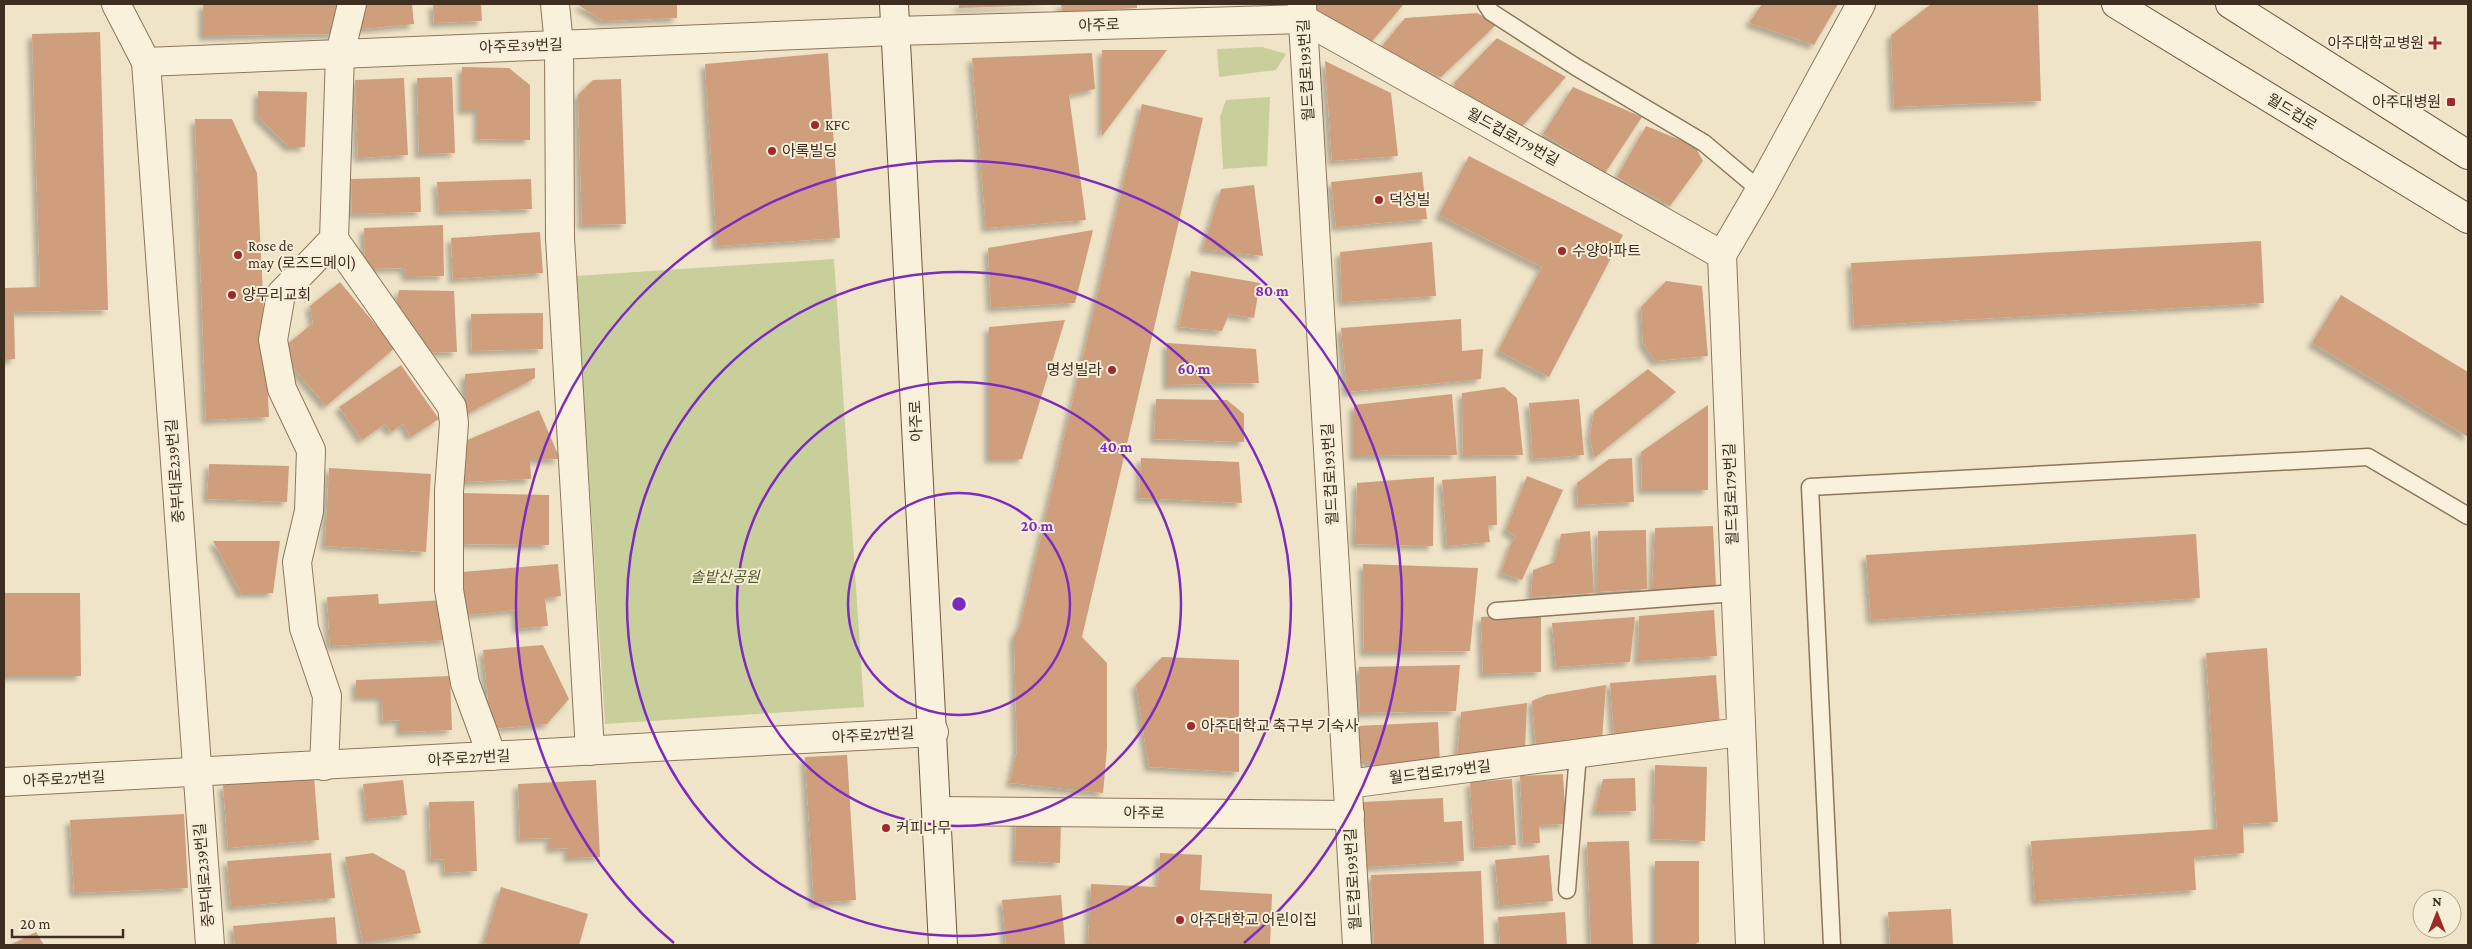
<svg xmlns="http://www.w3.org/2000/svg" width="2472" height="949" font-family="'Crimson Pro','Noto Sans KR',serif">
  <defs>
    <filter id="shadow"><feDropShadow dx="-4.5" dy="4.5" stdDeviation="2.5" flood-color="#0004"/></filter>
  </defs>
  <rect width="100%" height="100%" fill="#f0e4c8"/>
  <g fill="#c9cf9b">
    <path d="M1262,47L1286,54L1276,70L1219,77L1217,49Z"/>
    <path d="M1270,97L1267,166L1223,169L1220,116L1226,100Z"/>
    <path d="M834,259L864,707L605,724L576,276Z"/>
  </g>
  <g fill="#cf9f7d" filter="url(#shadow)">
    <path d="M203,4H343L336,34L203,36Z"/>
    <path d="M360,4H412L414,24L362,29Z"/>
    <path d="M433,4H481L482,21L434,23Z"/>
    <path d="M577,4H677V18L603,21Z"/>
    <path d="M959,4H1045V5L959,8Z"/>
    <path d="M1061,4H1137V8L1062,13Z"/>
    <path d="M1314,4H1404L1367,47L1319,26Z"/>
    <path d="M1762,4H1838L1814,45L1749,23Z"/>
    <path d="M1931,4H2038L2041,101L1894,107L1891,35Z"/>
    <path d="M1477,13L1497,24L1441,77L1378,51L1405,18Z"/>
    <path d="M100,32L108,310L14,312L15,359L4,360V288L40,287L32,34Z"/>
    <path d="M1497,38L1566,77L1520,129L1459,99L1454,83Z"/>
    <path d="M1102,50H1167L1102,136Z"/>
    <path d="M828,53L840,238L717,246L705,64Z"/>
    <path d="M1092,53L1095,89L1069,95L1086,220L986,228L972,58Z"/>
    <path d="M1325,61L1391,93L1398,156L1332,161Z"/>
    <path d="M462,67L509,68L530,85V140L478,139V110H462Z"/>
    <path d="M452,77L455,153L419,154L417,78Z"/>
    <path d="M404,78L408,155L358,158L355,80Z"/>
    <path d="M621,79L626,224L582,225L578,95L593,80Z"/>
    <path d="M1573,87L1642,117L1605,173L1543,134Z"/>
    <path d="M258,91L307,92L305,147H289L258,117Z"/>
    <path d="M1142,104L1203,118L1082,637L1107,663V748L1103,793L1010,783L1017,751L1014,637L1021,623Z"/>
    <path d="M195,119H232L257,173L269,417L206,420Z"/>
    <path d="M1646,126L1695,146L1703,161L1670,206L1617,177Z"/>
    <path d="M1469,156L1623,235L1549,377L1498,351L1542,267L1439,215Z"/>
    <path d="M1422,172L1427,219L1336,227L1331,182Z"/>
    <path d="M420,177L421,212L352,214L351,179Z"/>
    <path d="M531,179L532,209L439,212L437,182Z"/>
    <path d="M1254,185L1263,256L1203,249L1221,189Z"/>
    <path d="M443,225L444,276L407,277L404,268L365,269L364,228Z"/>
    <path d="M1093,230L1075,303L991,308L988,248Z"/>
    <path d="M540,232L543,273L453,279L451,238Z"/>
    <path d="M2261,241L2264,303L1854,326L1851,263Z"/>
    <path d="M1432,242L1436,296L1342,302L1340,252Z"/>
    <path d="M1191,271L1260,283L1254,318L1229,314L1222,331L1179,327Z"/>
    <path d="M1666,281L1702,286L1708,356L1655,361L1643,343L1641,307Z"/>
    <path d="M340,282L395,348L326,406L279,351L313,323L310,306Z"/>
    <path d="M399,290L454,291L457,352L423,353L395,310Z"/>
    <path d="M2341,295L2468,372V437L2312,343Z"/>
    <path d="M543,313V349L472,351L471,314Z"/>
    <path d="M1461,319L1462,351L1483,349L1481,379L1347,392L1341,328Z"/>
    <path d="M1065,320L1022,459H989V327Z"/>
    <path d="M1167,343L1256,349L1259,383L1167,385Z"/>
    <path d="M401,365L439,419L411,437L403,424L391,432L385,424L362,440L339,407Z"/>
    <path d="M535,368V378L465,415V374Z"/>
    <path d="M1648,369L1676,392L1594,458L1590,437L1594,411Z"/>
    <path d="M1504,387L1517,398L1523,455L1463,456L1462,393Z"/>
    <path d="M1452,394L1457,455L1354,456V405Z"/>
    <path d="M1156,399L1227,400L1244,414V442L1154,439Z"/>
    <path d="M1579,399L1584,455L1533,459L1529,403Z"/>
    <path d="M1708,405V490H1642L1641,452Z"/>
    <path d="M539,410L560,459L530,460L531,479L462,482L460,443Z"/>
    <path d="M1141,458L1239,462L1242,503L1139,498Z"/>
    <path d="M1632,458L1634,502L1578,505L1577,483L1609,459Z"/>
    <path d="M209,464L289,466L287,502L207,499Z"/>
    <path d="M329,468L431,474L426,552L325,546Z"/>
    <path d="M1496,476L1497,525H1488L1490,542L1447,546L1442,480Z"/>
    <path d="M1527,476L1563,490L1522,580L1501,573L1511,544L1516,537L1506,530Z"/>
    <path d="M1434,477L1433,546L1355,544L1357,483Z"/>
    <path d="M463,493L549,495V545L462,544Z"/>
    <path d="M1713,526L1716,587L1652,590L1655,528Z"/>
    <path d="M1646,530L1647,589L1597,592L1598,531Z"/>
    <path d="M1590,531L1594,593L1531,597L1533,570L1555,562L1561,534Z"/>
    <path d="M2196,534L2200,598L1871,620L1866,555Z"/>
    <path d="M213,541H280L273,593H241Z"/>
    <path d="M558,564L561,596L545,598L548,626L517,629L516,610L466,615L462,572Z"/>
    <path d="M1363,564L1478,568L1470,651L1364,652Z"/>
    <path d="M4,593H80L81,676H4Z"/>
    <path d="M378,594L379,604L445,600L447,640L330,646L327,597Z"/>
    <path d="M1714,610L1717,656L1638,661L1639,616Z"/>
    <path d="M1541,613V672L1483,674L1481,617Z"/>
    <path d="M1635,617L1630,662L1556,667L1552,623Z"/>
    <path d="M543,645L569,699L547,724L491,729L483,650Z"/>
    <path d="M2267,648L2278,822L2243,824L2244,853L2194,857L2196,890L2035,901L2031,841L2217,829L2206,653Z"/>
    <path d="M1162,657L1239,660V772L1149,767L1136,685Z"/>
    <path d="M1460,665L1456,711L1360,713L1359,667Z"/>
    <path d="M1716,675L1720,725L1614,734L1610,683Z"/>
    <path d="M450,676L452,730L400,732V720L383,721L382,697H356V680Z"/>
    <path d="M1606,685L1602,740L1536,746L1532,701L1546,695Z"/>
    <path d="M1527,703L1525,749L1457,758L1461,712Z"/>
    <path d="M1438,722L1440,765L1390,771L1355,757L1357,726Z"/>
    <path d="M847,755L856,900L814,903L805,757Z"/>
    <path d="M1655,765L1707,767L1705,841L1653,839Z"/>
    <path d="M1563,774L1566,824L1539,825L1540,843L1523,844L1520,776Z"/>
    <path d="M314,777L319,840L228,848L223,785Z"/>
    <path d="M1635,778L1636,811L1595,812L1603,779Z"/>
    <path d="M1512,779L1516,845L1474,848L1470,782Z"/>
    <path d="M403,780L407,815L367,819L363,784Z"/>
    <path d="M596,780L600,857L568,858V848L550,849V838L520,839L518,784Z"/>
    <path d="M1443,798L1444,822L1462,821L1464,861L1367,867L1363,802Z"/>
    <path d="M474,801L477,871L445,873L444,859L431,860L429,802Z"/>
    <path d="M184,814L188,888L74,893L70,820Z"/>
    <path d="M1016,818L1061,820L1060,863L1015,861Z"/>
    <path d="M1629,841L1633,945H1591L1587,842Z"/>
    <path d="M331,853L335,898L231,907L227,861Z"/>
    <path d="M373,853L405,871L421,933L363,943L345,857Z"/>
    <path d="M1160,853L1202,855L1200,890L1272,894L1270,945H1088L1091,884L1158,887Z"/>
    <path d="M1549,855L1553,901L1499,906L1495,860Z"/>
    <path d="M1655,861H1699V942L1693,945H1655Z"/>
    <path d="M1481,871L1484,945H1374L1371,875Z"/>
    <path d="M501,887L588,914L579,945H492L484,943Z"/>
    <path d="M1061,895L1065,945H1006L1002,900Z"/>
    <path d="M1951,909L1953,945H1890L1888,912Z"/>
    <path d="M1565,912L1567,945H1500L1498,917Z"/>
    <path d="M335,917L337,945H235L233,926Z"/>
    <path d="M36,932L44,945H10Z"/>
  </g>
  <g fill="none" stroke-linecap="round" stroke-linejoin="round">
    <defs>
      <g id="lane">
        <path d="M1486,4L1491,12L1576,67L1704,143L1760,190"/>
        <path d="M1496,611L1735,593"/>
        <path d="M1567,890L1578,754"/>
        <path d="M1832,945L1810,487L2368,457L2468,516"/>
      </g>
      <g id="street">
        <path d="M116,4L146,62L210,945"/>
        <path d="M555,4L559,45L560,238L590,751"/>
        <path d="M1302,5L1357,945"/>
        <path d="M146,62L895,31L1303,19L1722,255"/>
        <path d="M334,239L452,407L454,423L449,491V590L465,683L492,756"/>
        <path d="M324,766L327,696L304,628L297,562L309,511L311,450L282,389L273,340L281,294L334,239L340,54L352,4"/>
        <path d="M4,782L934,732"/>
        <path d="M1348,784L1740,732"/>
        <path d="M938,811L1350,815"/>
        <path d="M1750,945L1722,255L1760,190L1861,4"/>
      </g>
      <g id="secondary">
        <path d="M894,4L943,945"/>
        <path d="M2116,4L2468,219"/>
        <path d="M2230,4L2468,155"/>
      </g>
    </defs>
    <use href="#lane" stroke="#8d765c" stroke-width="19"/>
    <use href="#street" stroke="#8d765c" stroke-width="30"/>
    <use href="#secondary" stroke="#6f573f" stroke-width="30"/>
    <use href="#lane" stroke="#faf1dc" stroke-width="16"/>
    <use href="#street" stroke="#faf1dc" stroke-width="28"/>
    <use href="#secondary" stroke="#faf1dc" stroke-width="28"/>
  </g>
  <g fill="none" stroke="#7b2cbf" stroke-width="2.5">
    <circle cx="959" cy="604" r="111"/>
    <circle cx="959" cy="604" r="222"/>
    <circle cx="959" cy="604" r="332"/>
    <path d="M674 943A443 443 0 1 1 1244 943"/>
  </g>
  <g fill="#9e2a2b" stroke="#f7eed8" stroke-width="2">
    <path d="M2432.5 35.5h5v5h5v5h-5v5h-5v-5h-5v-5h5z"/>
    <rect x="2446" y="97" width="10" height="10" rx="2.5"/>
    <circle cx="815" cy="125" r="5"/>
    <circle cx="772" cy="151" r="5"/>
    <circle cx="1379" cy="200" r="5"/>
    <circle cx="1562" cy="251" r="5"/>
    <circle cx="238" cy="255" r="5"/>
    <circle cx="232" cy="295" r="5"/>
    <circle cx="1112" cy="370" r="5"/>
    <circle cx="1191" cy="726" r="5"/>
    <circle cx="886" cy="828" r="5"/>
    <circle cx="1180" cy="920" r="5"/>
  </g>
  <g text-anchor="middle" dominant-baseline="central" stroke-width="4" stroke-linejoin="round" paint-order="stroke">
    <g font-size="15" fill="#3d2e20" stroke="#f7eed8">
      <text transform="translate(1099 25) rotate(-2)">아주로</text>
      <text transform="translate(521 46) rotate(-2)">아주로39번길</text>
      <text transform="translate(1306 70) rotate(-93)">월드컵로193번길</text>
      <text transform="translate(2292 112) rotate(31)">월드컵로</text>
      <text transform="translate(1513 137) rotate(29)">월드컵로179번길</text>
      <text transform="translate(916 421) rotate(-93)">아주로</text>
      <text transform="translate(175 471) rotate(-94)">중부대로239번길</text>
      <text transform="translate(1330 474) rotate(-93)">월드컵로193번길</text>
      <text transform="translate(1731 494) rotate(-92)">월드컵로179번길</text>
      <text transform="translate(873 735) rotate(-3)">아주로27번길</text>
      <text transform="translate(469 758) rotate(-3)">아주로27번길</text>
      <text transform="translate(1440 772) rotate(-7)">월드컵로179번길</text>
      <text transform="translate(64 779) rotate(-3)">아주로27번길</text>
      <text transform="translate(1144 813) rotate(1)">아주로</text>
      <text transform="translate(204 875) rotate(-95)">중부대로239번길</text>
      <text transform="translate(1353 879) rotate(-93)">월드컵로193번길</text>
    </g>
    <g font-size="15" fill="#3d2e20" stroke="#f7eed8" text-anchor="start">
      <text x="2424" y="43" text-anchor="end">아주대학교병원</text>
      <text x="2441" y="102" text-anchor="end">아주대병원</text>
      <text x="825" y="125">KFC</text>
      <text x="782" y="151">아록빌딩</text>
      <text x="1389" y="200">덕성빌</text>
      <text x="248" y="246">Rose de<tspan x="248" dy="17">may (로즈드메이)</tspan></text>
      <text x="1572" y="251">수양아파트</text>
      <text x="242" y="295">양무리교회</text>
      <text x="1102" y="370" text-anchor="end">명성빌라</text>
      <text x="1201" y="726">아주대학교 축구부 기숙사</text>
      <text x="896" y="828">커피나무</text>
      <text x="1190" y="920">아주대학교 어린이집</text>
    </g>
    <g font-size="15" font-style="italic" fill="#4d5a26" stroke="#f7eed8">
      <text x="725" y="577">솔밭산공원</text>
    </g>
  </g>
  <circle cx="959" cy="604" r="8" fill="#7b2cbf" stroke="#f7eed8" stroke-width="2.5"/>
  <g font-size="15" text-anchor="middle" font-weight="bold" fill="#7b2cbf" stroke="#f7eed8" stroke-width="4" stroke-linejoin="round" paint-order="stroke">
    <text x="1272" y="296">80 m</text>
    <text x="1194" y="374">60 m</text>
    <text x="1116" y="452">40 m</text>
    <text x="1037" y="531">20 m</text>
  </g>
  <rect width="2472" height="949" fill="none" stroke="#3d2e20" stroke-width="10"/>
  <g transform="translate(2437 914)"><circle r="24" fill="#f7eed8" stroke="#ada18e"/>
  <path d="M0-4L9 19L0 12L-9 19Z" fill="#9e2a2b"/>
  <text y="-8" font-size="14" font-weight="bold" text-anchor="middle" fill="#3d2e20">N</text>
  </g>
  <path d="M12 929v8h111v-8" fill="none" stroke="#3d2e20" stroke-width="2.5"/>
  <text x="20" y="929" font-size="15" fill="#3d2e20" stroke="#f7eed8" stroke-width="4" paint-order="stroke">20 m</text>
</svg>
